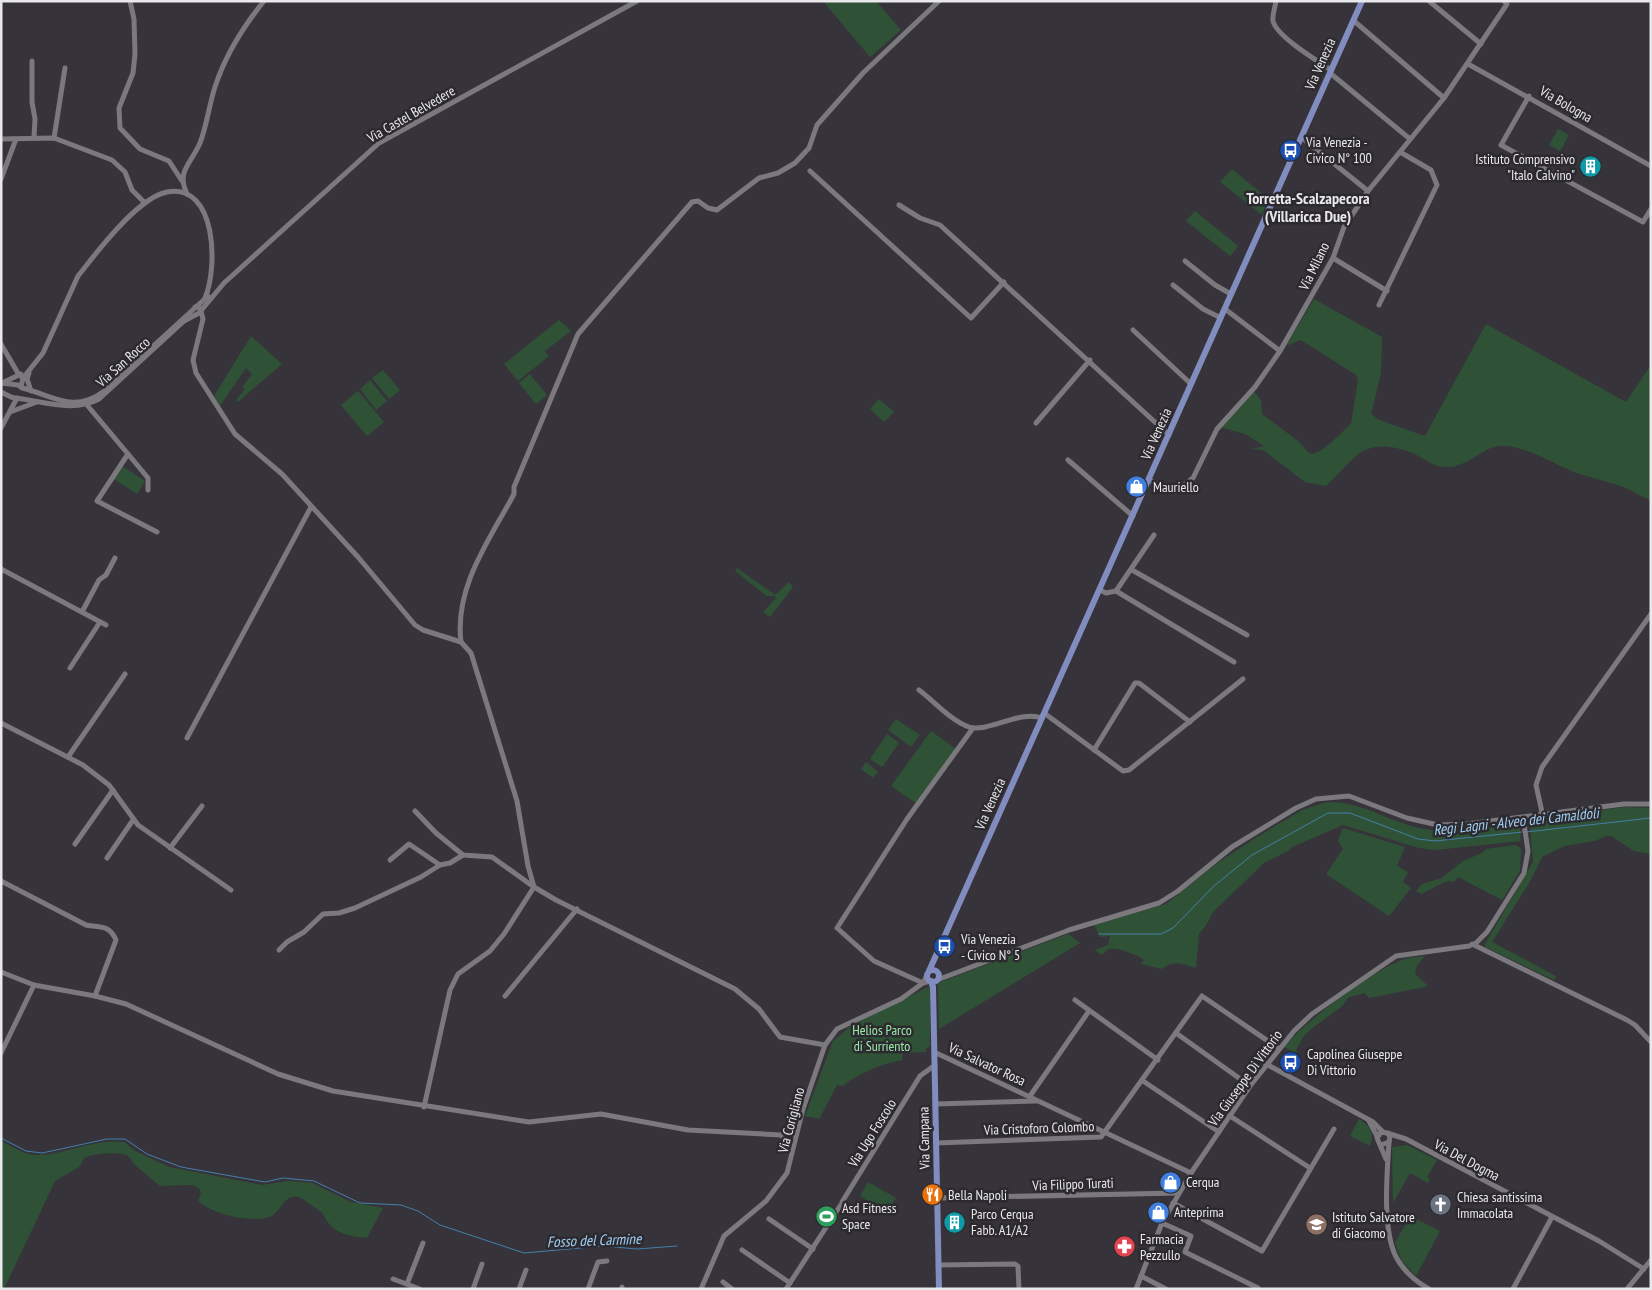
<svg xmlns="http://www.w3.org/2000/svg" width="1652" height="1290" font-family="'PT Sans Narrow',sans-serif">
  <rect width="100%" height="100%" fill="#36343a"/>
  <g fill="#2f5236">
    <path d="M823,1H876L901,30L870,57Z"/>
    <path d="M1558,129L1569,135L1560,151L1549,145Z"/>
    <path d="M1232,169L1268,199L1262,215L1220,182Z"/>
    <path d="M1195,211L1238,246L1230,256L1186,221Z"/>
    <path d="M1314,299L1382,337L1381,373L1371,414L1379,420L1425,436L1486,324L1626,402L1651,365V500C1641,497 1633,491 1623,487C1605,480 1586,477 1569,470C1549,461 1523,445 1501,446C1482,446 1469,468 1445,467C1431,467 1422,456 1410,452C1362,436 1356,458 1326,486L1305,482L1263,450L1251,449L1264,446L1245,434L1220,427L1254,391L1261,401L1262,414L1298,441L1310,454C1323,454 1340,433 1351,424L1358,380L1356,375L1301,340L1286,346Z"/>
    <path d="M559,320L571,331L545,351L549,356L518,381L504,364Z"/>
    <path d="M251,336L282,364L238,402L236,400L245,389L242,387L252,374L246,368L220,406L214,396Z"/>
    <path d="M383,370L400,390L389,399L372,378Z"/>
    <path d="M530,374L547,395L536,404L519,383Z"/>
    <path d="M370,380L387,401L376,410L360,389Z"/>
    <path d="M358,391L384,422L367,436L341,405Z"/>
    <path d="M879,399L894,412L884,422L870,409Z"/>
    <path d="M122,466L145,481L137,494L114,479Z"/>
    <path d="M737,568L775,595L789,582L793,587L770,617L763,612L776,598L775,596H767L735,571Z"/>
    <path d="M896,719L920,735L911,747L888,730Z"/>
    <path d="M931,731L956,749L917,804L891,786Z"/>
    <path d="M887,734L899,743L882,767L870,759Z"/>
    <path d="M866,762L878,772L873,778L861,769Z"/>
    <path d="M1327,802C1363,801 1390,823 1424,829C1454,834 1483,823 1513,825L1520,829L1521,841L1435,850L1419,848L1343,825L1290,848V850L1264,863L1213,912L1207,924L1199,934L1196,968C1183,964 1173,959 1162,969L1141,964L1144,960C1135,954 1119,947 1108,949L1102,955L1095,950L1108,945L1110,936L1100,937L1094,925L1166,904L1216,864L1254,839L1302,810Z"/>
    <path d="M1625,807L1651,808V854L1634,851L1611,836H1606L1595,841L1564,846L1542,857L1529,883L1492,942L1554,975L1556,977L1554,980L1485,947V944L1533,862L1530,827L1534,819Z"/>
    <path d="M1343,828L1405,847L1397,866L1408,872L1403,882L1411,888L1389,916L1326,874L1343,849L1338,840Z"/>
    <path d="M1515,845L1521,848L1520,871L1502,900L1458,877L1454,882L1447,881L1421,894L1416,891L1422,884L1442,878L1463,861L1482,853L1486,849Z"/>
    <path d="M1068,934L1080,943L939,1029L938,983Z"/>
    <path d="M1425,956L1417,965L1415,974L1427,985L1425,987L1369,998L1365,993L1349,997L1341,1007L1311,1029L1303,1037L1296,1050L1298,1054L1284,1047C1303,1023 1374,970 1402,960C1409,957 1417,957 1425,956Z"/>
    <path d="M930,986V1046L926,1048V1052L903,1053L902,1060C880,1064 861,1073 842,1086L837,1085L819,1119L805,1116L833,1041L851,1026Z"/>
    <path d="M1359,1119C1370,1126 1375,1133 1370,1146L1350,1136Z"/>
    <path d="M1,1141C11,1146 23,1154 34,1155C64,1156 93,1138 124,1142L135,1151L169,1167L262,1185L288,1181L312,1183L351,1202L383,1208L367,1238C356,1237 340,1235 331,1226C321,1215 328,1215 311,1205C307,1203 304,1198 298,1197C284,1193 281,1213 269,1217C251,1223 209,1214 198,1200L201,1194L199,1188L192,1185L160,1186L135,1165L127,1155C114,1152 98,1153 85,1157L79,1167L55,1181L4,1289H1Z"/>
    <path d="M1407,1145L1437,1160L1427,1177L1430,1179L1428,1183L1410,1173L1393,1203L1392,1147Z"/>
    <path d="M868,1182L896,1198L887,1212L860,1196Z"/>
    <path d="M1410,1216L1440,1231L1416,1276L1402,1261L1395,1243Z"/>
  </g>
  <g fill="none" stroke-linecap="round" stroke-linejoin="round">
    <g stroke="#447faa" stroke-width="1">
      <path d="M1526,832L1651,818"/>
      <path d="M1099,934H1161L1173,928L1214,886L1252,855L1328,813H1350L1418,839L1435,841L1522,832"/>
      <path d="M1,1138L26,1151L42,1153L107,1139H125L147,1154L181,1167L265,1182L283,1178L314,1181L360,1203L401,1205L418,1211L440,1225L524,1253L603,1246L637,1249L677,1246"/>
    </g>
    <g stroke="#7b787e" stroke-width="5">
      <path d="M130,1L134,19L135,54L133,73L119,108L120,128L140,149L169,161L182,181"/>
      <path d="M1276,1C1275,8 1272,15 1273,21C1277,37 1318,61 1331,70"/>
      <path d="M1429,1L1481,44"/>
      <path d="M1354,21L1444,98"/>
      <path d="M32,61V102L35,119L34,137"/>
      <path d="M1468,64L1651,166"/>
      <path d="M1330,73L1410,139"/>
      <path d="M1529,96L1501,145L1643,222L1651,209"/>
      <path d="M1301,137L1368,191"/>
      <path d="M54,138L65,68"/>
      <path d="M1,139L54,138L112,160L125,172L132,190L145,203"/>
      <path d="M810,171L971,318L1004,282"/>
      <path d="M1,179L16,139"/>
      <path d="M187,194C176,171 191,164 200,143C207,125 209,105 215,87C225,56 243,27 264,1"/>
      <path d="M899,205L920,218L940,225L1169,435"/>
      <path d="M1333,258L1387,291"/>
      <path d="M1185,261L1215,285L1231,294"/>
      <path d="M1173,285L1203,309L1221,318"/>
      <path d="M1379,305L1437,185L1431,170L1400,152"/>
      <path d="M195,307L200,308L203,319L193,360L196,373L235,434L282,474L358,557L415,625L423,630L461,642L471,653L517,801L528,866L534,887L556,900L735,989L759,1009L780,1037L825,1045"/>
      <path d="M1225,309L1280,351"/>
      <path d="M1133,330L1191,384"/>
      <path d="M1,344L19,375L23,378"/>
      <path d="M29,373L27,379L31,391"/>
      <path d="M1,383L18,385L22,388C52,395 73,414 103,392L208,296"/>
      <path d="M2,383L21,374"/>
      <path d="M21,387L23,378L43,353L78,276L86,266C103,244 140,197 167,192C217,183 218,268 205,298"/>
      <path d="M1,392C6,394 11,398 15,398C43,401 73,413 99,399L184,321L199,313L224,283L379,143L637,1"/>
      <path d="M87,405L128,454L97,501L157,532"/>
      <path d="M10,412L37,402"/>
      <path d="M1036,423L1090,360"/>
      <path d="M1,428L17,398"/>
      <path d="M128,454L148,478V490"/>
      <path d="M1068,460L1133,516"/>
      <path d="M1149,480L1175,492L1193,478L1217,429L1255,387L1280,351L1333,258L1344,227L1368,191L1444,98L1507,4L1504,1"/>
      <path d="M1,569L106,625"/>
      <path d="M1132,570L1247,635"/>
      <path d="M1100,590L1106,593L1116,591L1154,535"/>
      <path d="M1116,591L1234,662"/>
      <path d="M82,612L99,580L106,575L115,558"/>
      <path d="M461,642C454,587 490,539 514,494V487L578,334L692,202L698,201L708,208L717,210L759,178L778,173L795,163L809,148L817,125L863,73L939,1"/>
      <path d="M70,668L100,622"/>
      <path d="M919,690C934,701 951,721 969,727C988,733 1019,710 1042,718"/>
      <path d="M1044,713L1123,771L1129,770L1243,679"/>
      <path d="M1,723L83,765L109,785L138,825L231,890"/>
      <path d="M187,738L311,507"/>
      <path d="M1094,750L1135,683H1139L1190,722"/>
      <path d="M68,757L125,674"/>
      <path d="M415,811L436,833L463,855L492,857L534,887L504,934L490,951L458,974L450,990L424,1107"/>
      <path d="M1542,812L1536,785L1542,767L1651,614"/>
      <path d="M75,844L113,790"/>
      <path d="M170,848L202,806"/>
      <path d="M107,858L133,820"/>
      <path d="M390,860L409,844L440,865L450,863L463,855"/>
      <path d="M1,881L86,925C100,928 109,924 116,940L95,996L34,985L1,972"/>
      <path d="M1472,944L1627,1020L1635,1025L1651,1042"/>
      <path d="M279,950L287,942L304,932L323,914L339,913L355,908L421,877L440,865"/>
      <path d="M937,980L1069,930L1159,903L1178,891L1232,847L1296,808L1316,799L1349,796L1407,818L1438,825L1466,824L1624,804H1651"/>
      <path d="M930,981L923,983L874,961L837,928L907,819L973,728"/>
      <path d="M95,996L126,1004L278,1074L333,1091L529,1122L601,1114L688,1130L781,1135L791,1130"/>
      <path d="M505,996L577,909"/>
      <path d="M1075,1000L1158,1060"/>
      <path d="M1176,1033L1250,1086"/>
      <path d="M934,1052L1191,1173"/>
      <path d="M1,1053L34,985"/>
      <path d="M1266,1064L1373,1122L1383,1132"/>
      <path d="M1143,1081L1219,1132"/>
      <path d="M1030,1096L1089,1011"/>
      <path d="M936,1104L1037,1101"/>
      <path d="M1230,1116L1310,1168"/>
      <path d="M1369,1121L1377,1136"/>
      <path d="M1387,1133L1406,1139L1599,1241L1644,1269"/>
      <path d="M781,1135L791,1147"/>
      <path d="M1389,1142C1387,1173 1382,1229 1396,1257C1404,1272 1415,1281 1429,1289"/>
      <path d="M936,1143L1101,1137L1202,996L1278,1048"/>
      <path d="M1381,1145L1389,1142L1390,1136L1387,1133L1381,1132L1377,1138L1386,1159"/>
      <path d="M938,1198L1178,1193"/>
      <path d="M842,1202L920,1076L935,1065"/>
      <path d="M1173,1203L1262,1251L1334,1129"/>
      <path d="M769,1219L813,1249"/>
      <path d="M1162,1223L1191,1236L1185,1252L1258,1288"/>
      <path d="M742,1250L790,1283"/>
      <path d="M938,1265L1015,1264L1018,1266L1019,1289"/>
      <path d="M1141,1276L1166,1289"/>
      <path d="M393,1279L420,1289"/>
      <path d="M723,1282L732,1289"/>
      <path d="M407,1284L423,1243"/>
      <path d="M473,1289L482,1264"/>
      <path d="M519,1289L526,1270"/>
      <path d="M588,1289L598,1262L607,1261"/>
      <path d="M622,1289V1287"/>
      <path d="M701,1289L724,1236L766,1201L787,1173L803,1109L825,1045L837,1029L901,999L923,983L927,975"/>
      <path d="M786,1289L840,1206"/>
      <path d="M1136,1289L1162,1223L1191,1173L1250,1086L1294,1031L1312,1014L1396,956L1469,946L1476,943L1487,932L1524,873L1528,851L1523,817"/>
      <path d="M1513,1289L1552,1217"/>
      <path d="M1627,1289L1651,1260"/>
    </g>
    <g stroke="#808dbe" stroke-width="6">
      <circle cx="933" cy="976" r="6"/>
      <path d="M929,971L1362,1"/>
      <path d="M931,981L933,987L939,1289"/>
    </g>
  </g>
  <defs>
    <symbol id="bus-disc" viewBox="-11 -11 22 22"><circle r="9.5" fill="#1a4fb4" stroke="#2c2a2f"/><path d="M-5-6H5V4H4V6H2V4H-2V6H-4V4H-5ZM-3.5-4V0h7V-4ZM-3.5 1.2v1.5H-2V1.2ZM2 1.2v1.5H3.5V1.2Z" fill="#fff"/></symbol>
    <symbol id="building-disc" viewBox="-11 -11 22 22"><circle r="9.5" fill="#0f9aa8" stroke="#2c2a2f"/><path d="M-4-6H4V6H1V3H-1V6H-4ZM-2.5-4.3h1.7v1.8h-1.7ZM.8-4.3h1.7v1.8H.8ZM-2.5-1h1.7V.8h-1.7ZM.8-1h1.7V.8H.8Z" fill="#fff"/></symbol>
    <symbol id="shop-disc" viewBox="-11 -11 22 22"><circle r="9.5" fill="#3f7fe0" stroke="#2c2a2f"/><path d="M-5-2.5h2.3a2.7 3.5 0 0 1 5.4 0H5L5.5 6h-11ZM-1.5-2.5h3a1.5 2.3 0 0 0-3 0Z" fill="#fff"/></symbol>
    <symbol id="restaurant-disc" viewBox="-11 -11 22 22"><circle r="9.5" fill="#e8710a" stroke="#2c2a2f"/><path d="M-5-6h1v4h1v-4h1v4h1v-4h1v5L-1.5 .5V6h-2V.5L-5-1ZM5-6V6H3V1.5H1.5Q1.5-4 5-6Z" fill="#fff"/></symbol>
    <symbol id="church-disc" viewBox="-11 -11 22 22"><circle r="9.5" fill="#6b7280" stroke="#2c2a2f"/><path d="M-1.2-6h2.4v3.5h3.3v2.4h-3.3V6h-2.4V-.1h-3.3v-2.4h3.3Z" fill="#fff"/></symbol>
    <symbol id="stadium-disc" viewBox="-11 -11 22 22"><circle r="9.5" fill="#2e9e5b" stroke="#2c2a2f"/><path d="M0-5a6.5 5 0 1 0 0 10a6.5 5 0 1 0 0-10ZM-3.5-1.8h7v3.6h-7Z" fill="#fff"/></symbol>
    <symbol id="school-disc" viewBox="-11 -11 22 22"><circle r="9.5" fill="#8d6e63" stroke="#2c2a2f"/><path d="M0-5L7-2L0 1L-7-2ZM-4 1L0 2.5L4 1V4Q0 6-4 4Z" fill="#fff"/></symbol>
    <symbol id="pharmacy-disc" viewBox="-11 -11 22 22"><circle r="9.5" fill="#e0444e" stroke="#2c2a2f"/><path d="M-2-6h4v4h4v4h-4v4h-4v-4h-4v-4h4Z" fill="#fff"/></symbol>
  </defs>
  <g fill-rule="evenodd">
    <use href="#bus-disc" x="1278" y="138" width="25" height="25"/>
    <use href="#building-disc" x="1578" y="154" width="25" height="25"/>
    <use href="#shop-disc" x="1124" y="474" width="25" height="25"/>
    <use href="#bus-disc" x="932" y="934" width="25" height="25"/>
    <use href="#bus-disc" x="1278" y="1050" width="25" height="25"/>
    <use href="#shop-disc" x="1158" y="1170" width="25" height="25"/>
    <use href="#restaurant-disc" x="920" y="1182" width="25" height="25"/>
    <use href="#church-disc" x="1428" y="1192" width="25" height="25"/>
    <use href="#shop-disc" x="1146" y="1200" width="25" height="25"/>
    <use href="#stadium-disc" x="814" y="1204" width="25" height="25"/>
    <use href="#building-disc" x="942" y="1210" width="25" height="25"/>
    <use href="#school-disc" x="1304" y="1212" width="25" height="25"/>
    <use href="#pharmacy-disc" x="1112" y="1234" width="25" height="25"/>
  </g>
  <g text-anchor="middle" dominant-baseline="central" stroke-width="5" stroke-linejoin="round" paint-order="stroke">
    <g font-size="14" fill="#e9e8eb" stroke="#2c2a2f">
      <text transform="translate(1320 64) rotate(-66)">Via Venezia</text>
      <text transform="translate(1566 104) rotate(30)">Via Bologna</text>
      <text transform="translate(411 114) rotate(-30)">Via Castel Belvedere</text>
      <text transform="translate(1314 266) rotate(-64)">Via Milano</text>
      <text transform="translate(123 362) rotate(-42)">Via San Rocco</text>
      <text transform="translate(1156 434) rotate(-66)">Via Venezia</text>
      <text transform="translate(990 804) rotate(-66)">Via Venezia</text>
      <text transform="translate(987 1064) rotate(25)">Via Salvator Rosa</text>
      <text transform="translate(1245 1078) rotate(-54)">Via Giuseppe Di Vittorio</text>
      <text transform="translate(791 1120) rotate(-75)">Via Corigliano</text>
      <text transform="translate(1039 1128) rotate(-2)">Via Cristoforo Colombo</text>
      <text transform="translate(872 1133) rotate(-58)">Via Ugo Foscolo</text>
      <text transform="translate(924 1138) rotate(-91)">Via Campana</text>
      <text transform="translate(1467 1160) rotate(28)">Via Del Dogma</text>
      <text transform="translate(1073 1184) rotate(-2)">Via Filippo Turati</text>
    </g>
    <g font-size="14" fill="#e9e8eb" stroke="#2c2a2f" text-anchor="start">
      <text x="1306" y="142">Via Venezia -<tspan x="1306" dy="16">Civico N° 100</tspan></text>
      <text x="1575" y="159" text-anchor="end">Istituto Comprensivo<tspan x="1575" dy="16">"Italo Calvino"</tspan></text>
      <text x="1153" y="487">Mauriello</text>
      <text x="961" y="939">Via Venezia<tspan x="961" dy="16">- Civico N° 5</tspan></text>
      <text x="1307" y="1054">Capolinea Giuseppe<tspan x="1307" dy="16">Di Vittorio</tspan></text>
      <text x="1186" y="1182">Cerqua</text>
      <text x="948" y="1195">Bella Napoli</text>
      <text x="1457" y="1197">Chiesa santissima<tspan x="1457" dy="16">Immacolata</tspan></text>
      <text x="842" y="1208">Asd Fitness<tspan x="842" dy="16">Space</tspan></text>
      <text x="1174" y="1212">Anteprima</text>
      <text x="971" y="1214">Parco Cerqua<tspan x="971" dy="16">Fabb. A1/A2</tspan></text>
      <text x="1332" y="1217">Istituto Salvatore<tspan x="1332" dy="16">di Giacomo</tspan></text>
      <text x="1140" y="1239">Farmacia<tspan x="1140" dy="16">Pezzullo</tspan></text>
    </g>
    <g font-size="14" fill="#99eaa9" stroke="#2c2a2f">
      <text x="882" y="1030">Helios Parco<tspan x="882" dy="16">di Surriento</tspan></text>
    </g>
    <g font-size="15" font-style="italic" fill="#a0d0f5" stroke="#2c2a2f">
      <text transform="translate(1516 821) rotate(-6)">Regi Lagni - Alveo dei Camaldoli</text>
      <text transform="translate(594 1240) rotate(-2)">Fosso del Carmine</text>
    </g>
    <g font-size="16" font-weight="bold" fill="#e9e8eb" stroke="#2c2a2f">
      <text x="1308" y="198">Torretta-Scalzapecora<tspan x="1308" dy="18">(Villaricca Due)</tspan></text>
    </g>
  </g>
  <rect width="1652" height="1290" fill="none" stroke="#e9e8eb" stroke-width="5"/>
</svg>
